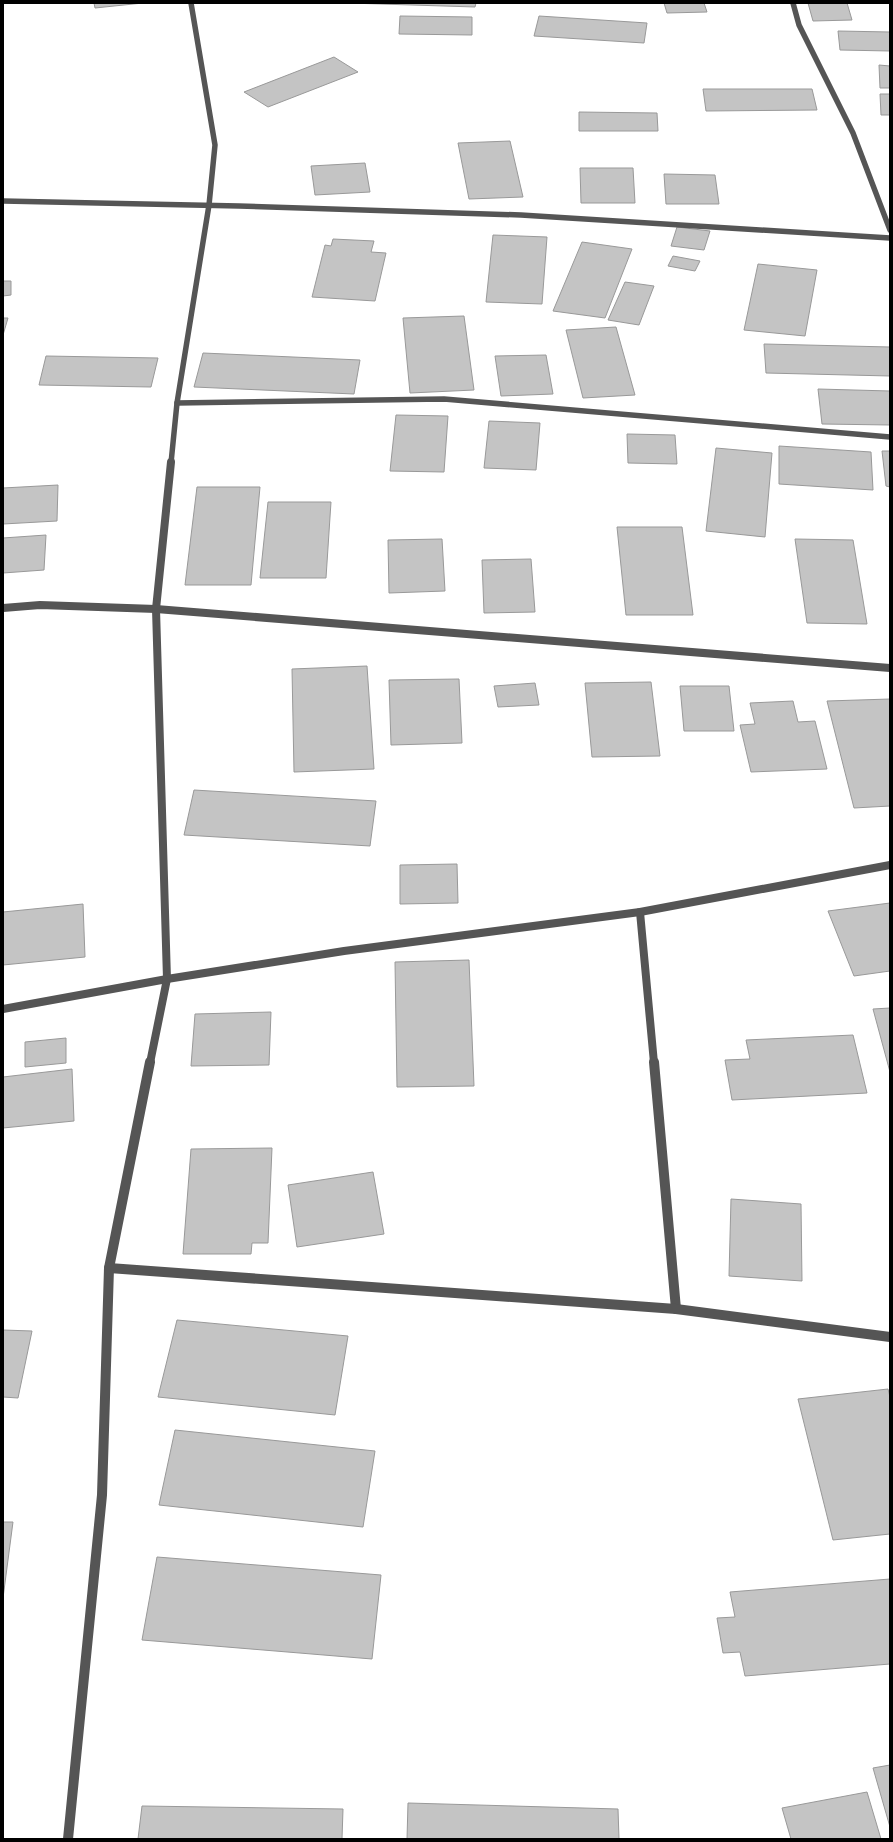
<svg xmlns="http://www.w3.org/2000/svg" width="893" height="1842" font-family="Roboto,sans-serif">
  <rect width="100%" height="100%" fill="#fff"/>
  <g fill="#c4c4c4" stroke="#999">
    <path d="M94,3H143L95,8Z"/>
    <path d="M349,3H476L475,7Z"/>
    <path d="M664,3H704L707,12L667,13Z"/>
    <path d="M808,3H847L852,20L813,21Z"/>
    <path d="M400,16L472,17V35L399,34Z"/>
    <path d="M539,16L647,23L644,43L534,36Z"/>
    <path d="M838,31L890,32V51L840,50Z"/>
    <path d="M334,57L358,72L268,107L244,92Z"/>
    <path d="M879,65L890,66V88H880Z"/>
    <path d="M703,89H812L817,110L706,111Z"/>
    <path d="M880,94H890V115H881Z"/>
    <path d="M579,112L657,113L658,131H579Z"/>
    <path d="M510,141L523,197L469,199L458,143Z"/>
    <path d="M365,163L370,192L315,195L311,166Z"/>
    <path d="M580,168H633L635,203H581Z"/>
    <path d="M664,174L715,175L719,204H666Z"/>
    <path d="M677,227L710,231L704,250L671,246Z"/>
    <path d="M493,235L547,237L542,304L486,302Z"/>
    <path d="M333,239L374,241L371,252L386,253L375,301L312,297L325,245L331,246Z"/>
    <path d="M582,242L632,249L605,318L553,311Z"/>
    <path d="M673,256L700,261L695,271L668,266Z"/>
    <path d="M758,264L817,270L805,336L744,330Z"/>
    <path d="M3,281H11V295L3,296Z"/>
    <path d="M625,282L654,286L639,325L608,320Z"/>
    <path d="M464,316L474,390L410,393L403,318Z"/>
    <path d="M3,318H8L3,335Z"/>
    <path d="M616,327L635,395L583,398L566,330Z"/>
    <path d="M764,344L890,347V376L766,373Z"/>
    <path d="M203,353L360,360L354,394L194,387Z"/>
    <path d="M546,355L553,394L501,396L495,356Z"/>
    <path d="M46,356L158,358L151,387L39,385Z"/>
    <path d="M818,389L890,391V425L822,424Z"/>
    <path d="M396,415L448,416L444,472L390,471Z"/>
    <path d="M489,421L540,423L536,470L484,468Z"/>
    <path d="M627,434L675,435L677,464L628,463Z"/>
    <path d="M779,446L871,452L873,490L779,484Z"/>
    <path d="M716,448L772,453L765,537L706,531Z"/>
    <path d="M882,451H890V487L886,486Z"/>
    <path d="M58,485L57,521L3,524V488Z"/>
    <path d="M197,487H260L251,585H185Z"/>
    <path d="M268,502H331L326,578H260Z"/>
    <path d="M617,527H682L693,615H626Z"/>
    <path d="M46,535L44,570L3,573V538Z"/>
    <path d="M442,539L445,591L389,593L388,540Z"/>
    <path d="M795,539L853,540L867,624L807,623Z"/>
    <path d="M531,559L535,612L484,613L482,560Z"/>
    <path d="M367,666L374,769L294,772L292,669Z"/>
    <path d="M459,679L462,743L391,745L389,680Z"/>
    <path d="M651,682L660,756L592,757L585,683Z"/>
    <path d="M535,683L539,705L498,707L494,686Z"/>
    <path d="M680,686H729L734,731H684Z"/>
    <path d="M890,699V806L854,808L827,701Z"/>
    <path d="M793,701L798,722L815,721L827,769L751,772L740,725L755,724L750,703Z"/>
    <path d="M194,790L376,801L370,846L184,835Z"/>
    <path d="M457,864L458,903L400,904V865Z"/>
    <path d="M890,903V971L854,976L828,911Z"/>
    <path d="M83,904L85,957L3,965V912Z"/>
    <path d="M469,960L474,1086L397,1087L395,962Z"/>
    <path d="M890,1008V1072L873,1009Z"/>
    <path d="M271,1012L269,1065L191,1066L195,1014Z"/>
    <path d="M853,1035L867,1093L732,1100L725,1060L750,1059L746,1040Z"/>
    <path d="M66,1038V1063L25,1067V1042Z"/>
    <path d="M72,1069L74,1121L3,1128V1077Z"/>
    <path d="M272,1148L268,1243H252L251,1254H183L191,1149Z"/>
    <path d="M373,1172L384,1234L297,1247L288,1185Z"/>
    <path d="M731,1199L801,1204L802,1281L729,1276Z"/>
    <path d="M177,1320L348,1336L335,1415L158,1397Z"/>
    <path d="M3,1330L32,1331L18,1398L3,1397Z"/>
    <path d="M888,1389L890,1397V1534L833,1540L798,1399Z"/>
    <path d="M175,1430L375,1451L363,1527L159,1505Z"/>
    <path d="M3,1522H13L3,1598Z"/>
    <path d="M157,1557L381,1575L372,1659L142,1640Z"/>
    <path d="M890,1579V1664L745,1676L740,1652L723,1653L717,1618L735,1617L730,1592Z"/>
    <path d="M890,1765V1827L873,1768Z"/>
    <path d="M867,1792L881,1839H791L782,1808Z"/>
    <path d="M408,1803L618,1809L619,1839H407Z"/>
    <path d="M142,1806L343,1809L342,1839H138Z"/>
  </g>
  <g fill="none" stroke-linecap="round" stroke-linejoin="round">
    <g stroke="#555" stroke-width="5.5">
      <path d="M793,3L799,25L853,133L890,230"/>
      <path d="M3,201L239,206L521,215L890,238"/>
      <path d="M177,403L444,399L890,437"/>
      <path d="M171,463L177,403L209,205L215,145L191,3"/>
    </g>
    <g stroke="#555" stroke-width="8">
      <path d="M3,608L40,605L156,609L890,668"/>
      <path d="M640,912L654,1063"/>
      <path d="M3,1009L167,979L344,951L640,912L890,865"/>
      <path d="M150,1063L167,979L156,609L171,462"/>
    </g>
    <g stroke="#555" stroke-width="10">
      <path d="M654,1062L676,1309"/>
      <path d="M109,1268L676,1309L890,1337"/>
      <path d="M68,1839L102,1495L109,1268L150,1062"/>
    </g>
  </g>
  <rect width="893" height="1842" fill="none" stroke="#000000" stroke-width="8"/>
</svg>
